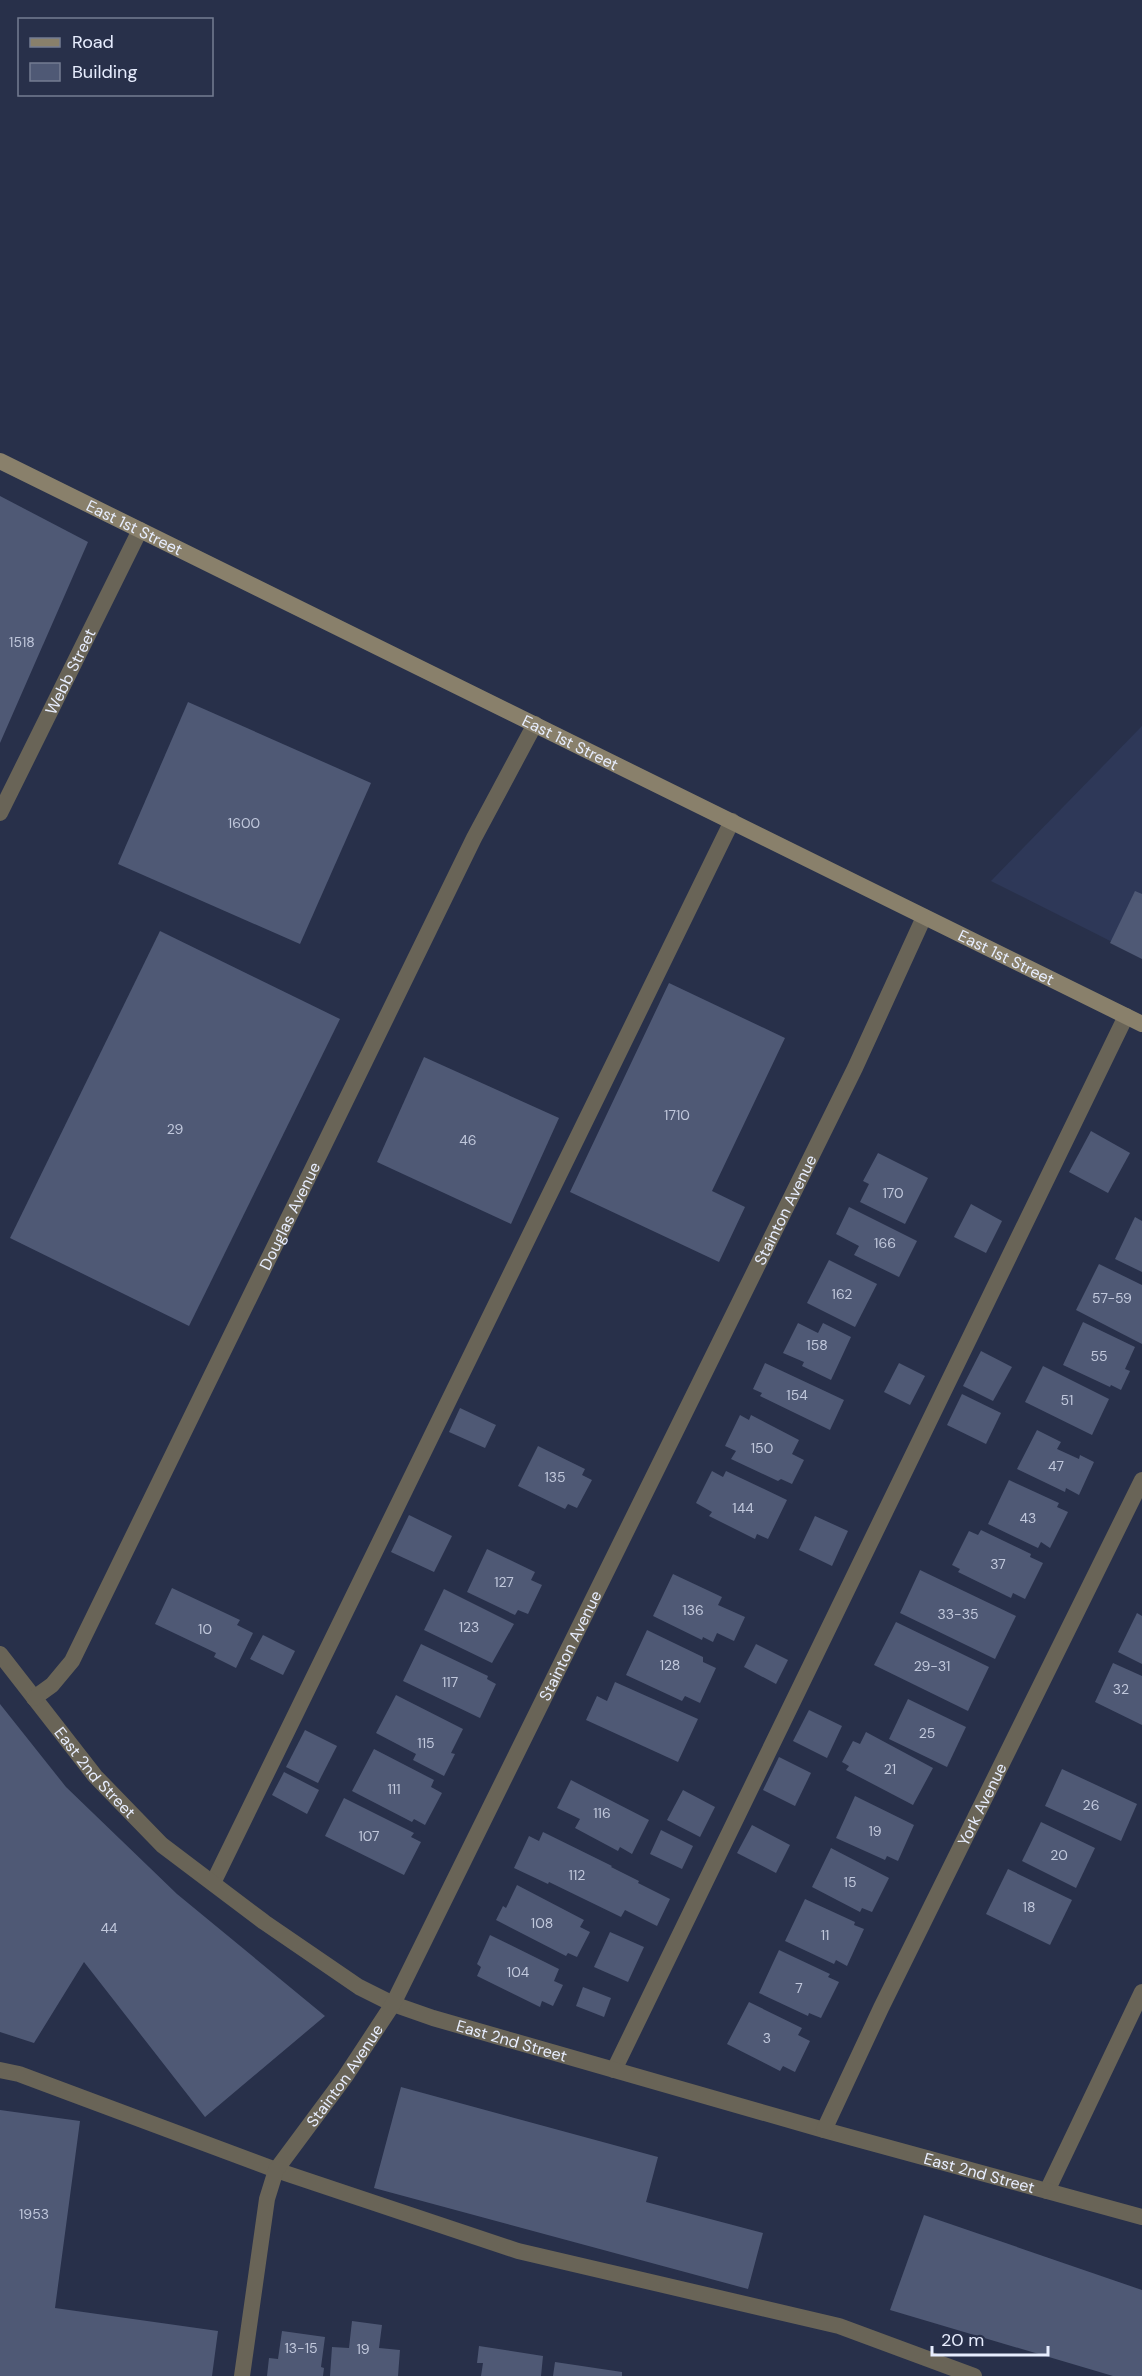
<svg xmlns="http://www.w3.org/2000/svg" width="1142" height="2376" font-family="'DM Sans',sans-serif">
  <rect width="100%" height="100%" fill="#28304a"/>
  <path fill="#2e3858" d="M1142,726V957L991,881Z"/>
  <g fill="#4f5975">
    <path d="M0,496L88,542L0,743Z"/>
    <path d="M188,702L371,783L300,944L118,864Z"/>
    <path d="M1135,891L1142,894V959L1110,943Z"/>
    <path d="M160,931L340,1019L189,1326L10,1238Z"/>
    <path d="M669,983L785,1038L712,1191L745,1207L719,1262L570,1192Z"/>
    <path d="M424,1057L559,1118L511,1224L377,1162Z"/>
    <path d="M1091,1131L1130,1153L1108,1193L1069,1172Z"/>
    <path d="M878,1153L928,1178L905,1224L860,1202L869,1184L863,1181Z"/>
    <path d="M971,1204L1002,1221L986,1253L954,1237Z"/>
    <path d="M849,1207L917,1241L899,1277L854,1255L859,1246L836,1234Z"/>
    <path d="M1135,1217L1142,1221V1272L1115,1259Z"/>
    <path d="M829,1260L877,1284L855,1327L807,1303Z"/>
    <path d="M1099,1264L1142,1285V1344L1076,1310Z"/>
    <path d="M1083,1322L1135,1347L1125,1369L1130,1371L1121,1390L1111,1385L1110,1387L1063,1365Z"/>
    <path d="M798,1323L818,1333L823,1323L851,1337L831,1380L802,1366L804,1362L783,1353Z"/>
    <path d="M981,1351L1012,1367L993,1401L963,1386Z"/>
    <path d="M765,1363L844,1400L830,1430L760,1396L762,1393L753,1389Z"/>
    <path d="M899,1363L925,1376L910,1405L884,1392Z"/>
    <path d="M1043,1366L1109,1399L1092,1435L1025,1402Z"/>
    <path d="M962,1394L1001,1413L986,1444L947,1425Z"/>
    <path d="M460,1408L496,1425L485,1448L449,1432Z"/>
    <path d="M740,1415L749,1420L751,1415L799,1440L792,1454L804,1460L792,1484L781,1479L778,1481L731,1459L736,1451L725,1446Z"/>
    <path d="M1037,1430L1061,1442L1057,1449L1079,1459L1080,1455L1094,1462L1079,1495L1066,1488L1065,1492L1017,1469Z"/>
    <path d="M538,1446L585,1469L582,1475L592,1480L577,1508L568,1504L565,1509L518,1486Z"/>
    <path d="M712,1471L723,1477L726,1471L787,1500L768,1539L757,1534L755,1539L709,1516L712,1512L696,1503Z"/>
    <path d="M1009,1480L1059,1503L1057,1507L1068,1512L1050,1548L1041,1542L1038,1548L988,1524Z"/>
    <path d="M409,1515L452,1536L434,1572L391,1552Z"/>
    <path d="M815,1516L848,1531L832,1566L799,1550Z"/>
    <path d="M981,1530L1031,1554L1030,1557L1043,1563L1025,1599L1013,1593L1011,1598L958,1572L960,1569L952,1565L969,1531L978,1535Z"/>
    <path d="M487,1549L535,1572L531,1580L542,1585L528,1614L518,1610L515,1615L467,1592Z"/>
    <path d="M920,1570L1016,1616L995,1659L900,1613Z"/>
    <path d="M673,1574L722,1597L718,1605L745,1617L734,1641L717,1633L713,1642L703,1637L702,1640L653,1616Z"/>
    <path d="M172,1588L240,1620L237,1625L253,1633L236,1668L214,1657L216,1653L155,1624Z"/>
    <path d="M444,1589L514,1624L492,1663L424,1630Z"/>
    <path d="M1137,1613L1142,1616V1664L1118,1652Z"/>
    <path d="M896,1622L989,1667L968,1711L874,1665Z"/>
    <path d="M647,1630L703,1657V1662L716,1668L700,1703L685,1696L682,1701L626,1675Z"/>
    <path d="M263,1635L295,1651L283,1675L250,1659Z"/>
    <path d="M421,1644L488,1676L487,1679L496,1684L480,1718L403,1681Z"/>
    <path d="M756,1644L788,1660L776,1684L744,1667Z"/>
    <path d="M1113,1663L1142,1676V1725L1095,1702Z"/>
    <path d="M615,1682L698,1719L678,1762L586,1720L597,1696L607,1701Z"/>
    <path d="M396,1695L463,1729L451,1753L455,1754L444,1776L413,1760L416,1754L376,1733Z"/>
    <path d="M908,1699L966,1727L947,1767L889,1739Z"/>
    <path d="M0,1704L66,1787L177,1894L325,2016L205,2117L84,1962L34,2043L0,2032Z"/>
    <path d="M809,1710L842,1726L827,1758L793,1741Z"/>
    <path d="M305,1730L337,1746L318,1783L286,1767Z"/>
    <path d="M866,1732L933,1768L913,1805L846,1770L849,1766L842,1762L853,1741L860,1744Z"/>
    <path d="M374,1749L434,1780L431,1787L442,1793L425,1825L414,1819L412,1822L352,1791Z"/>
    <path d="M779,1757L811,1773L795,1806L763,1790Z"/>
    <path d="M1062,1769L1137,1804L1121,1841L1045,1806Z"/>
    <path d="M284,1772L319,1790L307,1814L272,1795Z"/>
    <path d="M571,1780L649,1820L632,1854L620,1847L618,1851L575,1828L580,1819L557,1808Z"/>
    <path d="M683,1790L715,1807L700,1837L667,1820Z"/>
    <path d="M855,1796L914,1825L898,1861L887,1856L885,1860L836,1838Z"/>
    <path d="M344,1798L414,1833L411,1837L421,1842L404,1875L325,1836Z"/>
    <path d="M1041,1822L1095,1848L1076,1888L1022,1861Z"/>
    <path d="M752,1825L790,1845L776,1873L737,1853Z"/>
    <path d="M661,1830L693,1846L682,1869L650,1854Z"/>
    <path d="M543,1832L612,1866L611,1867L639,1881L638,1883L670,1899L657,1926L625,1910L621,1917L549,1882L548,1884L514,1868L529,1836L539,1841Z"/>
    <path d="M831,1848L889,1878L872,1912L862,1908L860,1912L812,1887Z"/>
    <path d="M1008,1869L1072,1900L1050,1945L986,1914Z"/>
    <path d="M517,1885L584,1920L580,1927L590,1932L577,1957L568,1953L566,1956L496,1920L503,1906L506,1908Z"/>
    <path d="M805,1899L855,1922L854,1925L864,1929L847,1966L836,1960L834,1964L785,1941Z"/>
    <path d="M610,1932L644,1947L628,1982L594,1967Z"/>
    <path d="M490,1935L559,1969L554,1981L563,1985L553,2006L542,2001L540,2007L477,1976L481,1967L477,1964Z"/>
    <path d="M779,1950L830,1974L828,1977L839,1982L821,2018L809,2013L808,2016L759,1993Z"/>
    <path d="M583,1987L611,1998L604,2017L576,2006Z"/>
    <path d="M749,2002L802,2028L798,2035L810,2041L795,2072L783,2066L780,2071L727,2044Z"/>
    <path d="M401,2087L658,2157L646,2202L763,2233L748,2289L374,2188Z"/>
    <path d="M0,2110L80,2121L55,2308L218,2331L212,2376H0Z"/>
    <path d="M924,2215L1142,2290V2376H1113L890,2310Z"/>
    <path d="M352,2321L382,2325L379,2348L400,2350L398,2376H330L332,2347L349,2348Z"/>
    <path d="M282,2331L325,2337L321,2367L324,2368L323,2376H267L269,2358L278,2359Z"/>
    <path d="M479,2346L543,2356L541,2376H481L483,2363H477Z"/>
    <path d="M555,2362L622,2372V2376H553Z"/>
  </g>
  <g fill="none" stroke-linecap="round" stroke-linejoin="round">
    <g stroke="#696457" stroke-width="16">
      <path d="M213,1883L732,821"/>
      <path d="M0,2070L19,2074L276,2170L518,2251L839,2326L974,2376"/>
      <path d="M614,2070L1126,1016"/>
      <path d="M1047,2191L1142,1992"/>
    </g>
    <g stroke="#696457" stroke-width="16">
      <path id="s1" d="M0,813L140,530"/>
      <path id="s2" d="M0,1654L95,1776L162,1845L264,1922L359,1987L393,2004L433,2018L824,2130L1142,2217"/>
      <path id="s3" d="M34,1698L52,1685L72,1661L474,838L535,724"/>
      <path id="s4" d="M824,2130L881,2008L1142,1480"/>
      <path id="s5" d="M242,2376L267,2199L276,2170L345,2077L393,2004L855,1068L924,917"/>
    </g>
    <path stroke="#89806b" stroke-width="16" id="s6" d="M0,461L1142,1024"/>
  </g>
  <g text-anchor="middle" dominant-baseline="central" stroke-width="4.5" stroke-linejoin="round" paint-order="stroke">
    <g font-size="14" fill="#c1c8dc">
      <text x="22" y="642">1518</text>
      <text x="244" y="823">1600</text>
      <text x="677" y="1115">1710</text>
      <text x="175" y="1129">29</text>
      <text x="468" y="1140">46</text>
      <text x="893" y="1193">170</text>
      <text x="885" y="1243">166</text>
      <text x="842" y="1294">162</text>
      <text x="1112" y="1298">57-59</text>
      <text x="817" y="1345">158</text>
      <text x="1099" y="1356">55</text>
      <text x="797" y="1395">154</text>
      <text x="1067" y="1400">51</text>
      <text x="762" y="1448">150</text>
      <text x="1056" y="1466">47</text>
      <text x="555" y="1477">135</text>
      <text x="743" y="1508">144</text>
      <text x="1028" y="1518">43</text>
      <text x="998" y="1564">37</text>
      <text x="504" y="1582">127</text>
      <text x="693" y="1610">136</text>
      <text x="958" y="1614">33-35</text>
      <text x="469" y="1627">123</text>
      <text x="205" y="1629">10</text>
      <text x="670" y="1665">128</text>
      <text x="932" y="1666">29-31</text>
      <text x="450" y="1682">117</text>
      <text x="1121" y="1689">32</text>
      <text x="927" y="1733">25</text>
      <text x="426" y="1743">115</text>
      <text x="890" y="1769">21</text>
      <text x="394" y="1789">111</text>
      <text x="1091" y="1805">26</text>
      <text x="602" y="1813">116</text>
      <text x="875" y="1831">19</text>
      <text x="369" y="1836">107</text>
      <text x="1059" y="1855">20</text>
      <text x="577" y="1875">112</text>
      <text x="850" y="1882">15</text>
      <text x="1029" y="1907">18</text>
      <text x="542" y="1923">108</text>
      <text x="109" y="1928">44</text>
      <text x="825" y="1935">11</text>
      <text x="518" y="1972">104</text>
      <text x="799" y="1988">7</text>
      <text x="767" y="2038">3</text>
      <text x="34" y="2214">1953</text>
      <text x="301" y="2348">13-15</text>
      <text x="363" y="2349">19</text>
    </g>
    <g font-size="16" fill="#e7edfe" stroke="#28304a">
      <text stroke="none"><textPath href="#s6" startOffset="150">East 1st Street</textPath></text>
      <text stroke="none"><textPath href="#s1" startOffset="158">Webb Street</textPath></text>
      <text stroke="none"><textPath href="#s6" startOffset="636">East 1st Street</textPath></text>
      <text stroke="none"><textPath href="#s6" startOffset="1122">East 1st Street</textPath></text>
      <text stroke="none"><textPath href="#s5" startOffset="1298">Stainton Avenue</textPath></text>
      <text stroke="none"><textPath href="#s3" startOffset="549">Douglas Avenue</textPath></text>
      <text stroke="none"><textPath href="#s5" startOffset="812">Stainton Avenue</textPath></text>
      <text stroke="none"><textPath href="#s2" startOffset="152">East 2nd Street</textPath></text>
      <text stroke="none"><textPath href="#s4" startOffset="362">York Avenue</textPath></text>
      <text stroke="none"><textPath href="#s2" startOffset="656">East 2nd Street</textPath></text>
      <text stroke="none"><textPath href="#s5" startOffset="326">Stainton Avenue</textPath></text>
      <text stroke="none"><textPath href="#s2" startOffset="1142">East 2nd Street</textPath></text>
    </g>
  </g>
  <rect x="18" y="18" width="195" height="78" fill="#28304a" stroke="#747c92" stroke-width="1.5"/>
  <rect x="30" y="38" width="30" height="9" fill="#89806b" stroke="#747c92" stroke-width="1.5"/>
  <text x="72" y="48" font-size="18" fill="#e7edfe">Road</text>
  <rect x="30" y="63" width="30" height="18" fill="#4f5975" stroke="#747c92" stroke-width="1.5"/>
  <text x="72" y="78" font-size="18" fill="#e7edfe">Building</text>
  <path d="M932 2346v9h116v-9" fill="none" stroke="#e7edfe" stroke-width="3"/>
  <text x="941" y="2346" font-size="18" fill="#e7edfe" stroke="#28304a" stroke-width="4.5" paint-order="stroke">20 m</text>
</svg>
